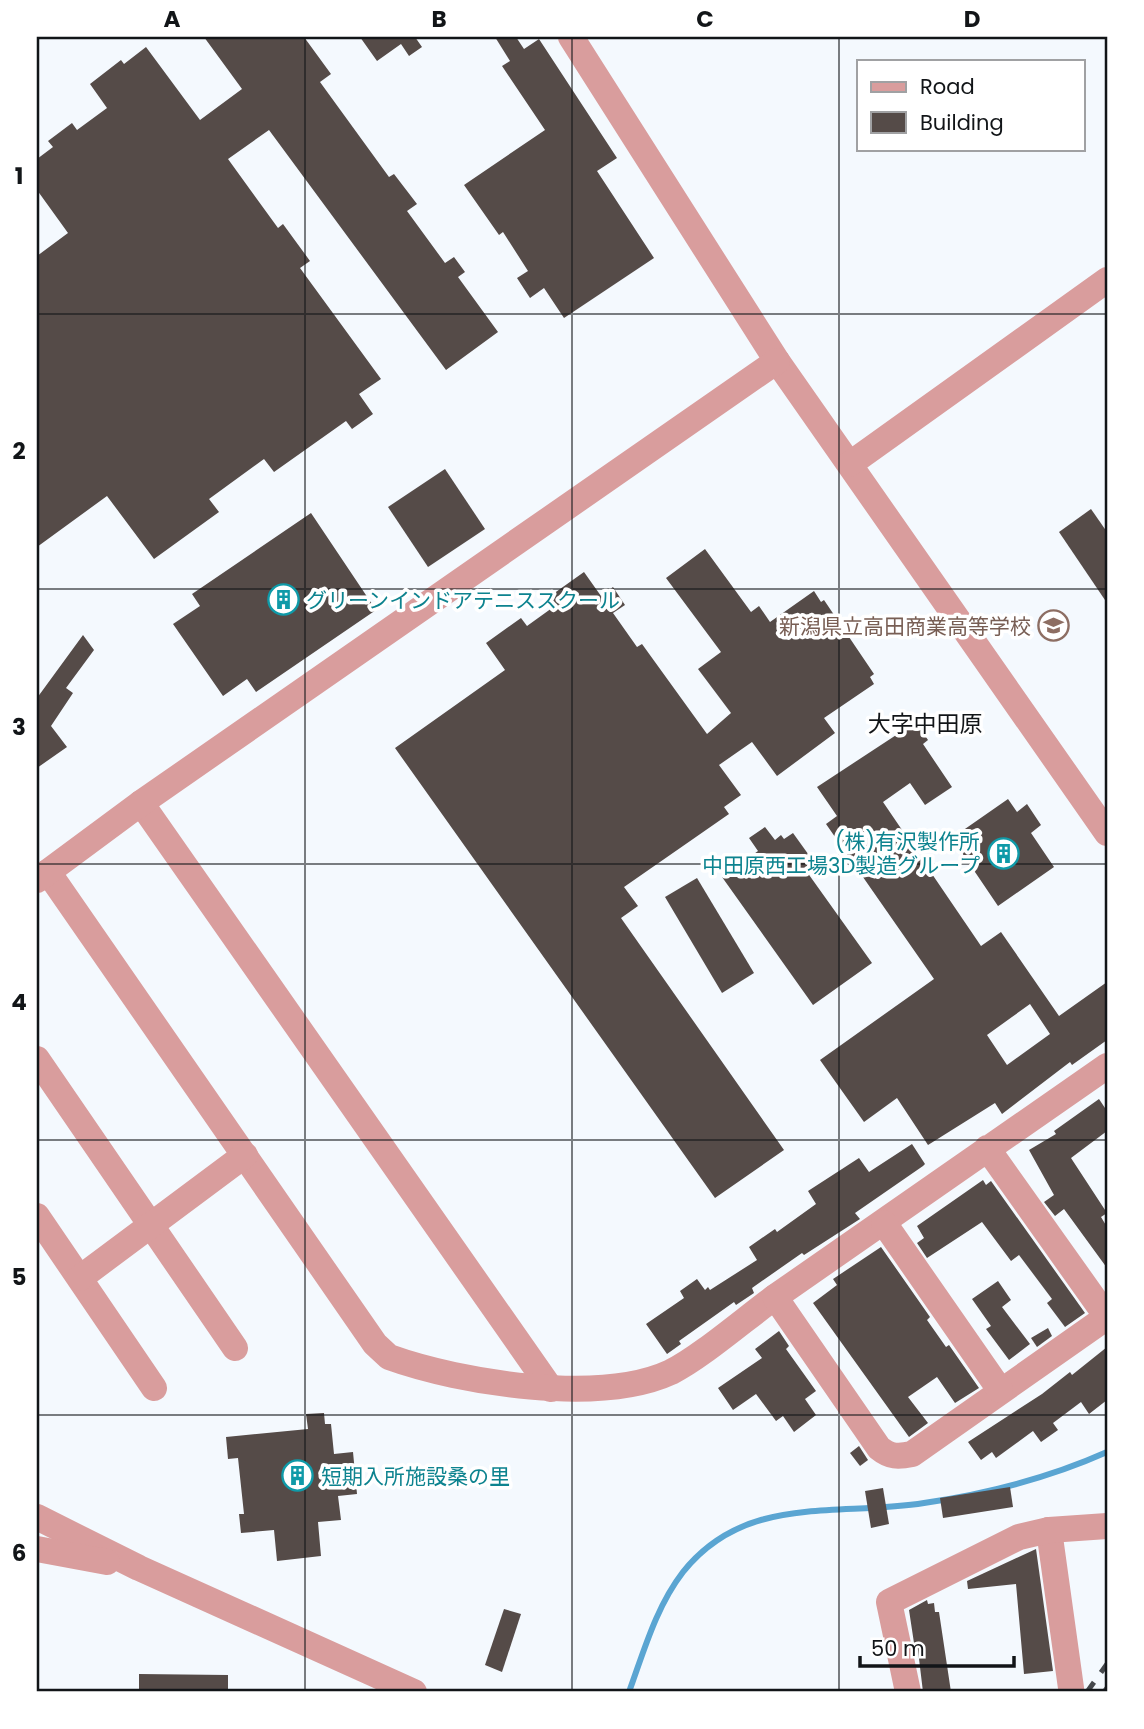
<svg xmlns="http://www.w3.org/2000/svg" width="1144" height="1729" font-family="Poppins,'Noto Sans JP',sans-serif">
  <rect width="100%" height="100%" fill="#f4f9fe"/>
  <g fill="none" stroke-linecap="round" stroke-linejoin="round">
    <path stroke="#5aa5d2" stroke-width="6" d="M629,1692C644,1651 656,1607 683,1572C746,1493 837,1517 924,1503C985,1494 1051,1477 1107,1452"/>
  </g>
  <g fill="#554b48" fill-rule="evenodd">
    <path d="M204,37H304L331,74L320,82L389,177L394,174L417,204L407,211L445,263L454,257L465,272L458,277L498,332L446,370L269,130L228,159L278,228L283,224L310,261L300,268L381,379L359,394L373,414L352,429L346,421L274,472L264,459L209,499L219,512L154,559L107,496L37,547V256L68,233L37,190V159L53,147L48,141L72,123L77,130L107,108L90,84L121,60L124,64L146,47L200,120L242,89Z"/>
    <path d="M360,37H415L422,47L409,56L401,44L377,61Z"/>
    <path d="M495,37H516L524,49L539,39L617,158L597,171L654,258L564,318L544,288L530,298L517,278L528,271L503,232L499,235L464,185L545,130L502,66L510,61Z"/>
    <path d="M445,469L485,529L428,567L388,507Z"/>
    <path d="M1091,509L1107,532V603L1059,532Z"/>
    <path d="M311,513L376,610L256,692L247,679L223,696L173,624L200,606L192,594Z"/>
    <path d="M705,549L751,612L759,606L770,622L814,591L821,602L824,600L874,674L870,677L874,684L824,718L835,733L777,776L752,742L719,765L741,795L724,807L729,814L624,887L638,906L621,918L784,1150L715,1198L395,748L505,670L486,643L521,618L527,626L552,608L546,599L584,572L601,596L613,587L625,605L613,613L637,647L642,644L707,734L731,713L698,669L721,652L666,578Z"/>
    <path d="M83,635L94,650L66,688L73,693L51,726L67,747L37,768V698Z"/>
    <path d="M916,722L928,740L923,744L952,787L925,805L910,783L883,802L981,946L1001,932L1059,1016L1107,982V1040L1072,1065L1070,1062L1002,1114L995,1103L928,1145L897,1098L864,1122L820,1060L934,979L826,824L837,816L817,787ZM1030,1004L1050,1034L1007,1065L987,1035Z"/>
    <path d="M1008,799L1017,812L1027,804L1041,825L1031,833L1054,867L998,906L952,838Z"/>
    <path d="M765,827L775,840L781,835L784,839L793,833L816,865L807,872L872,963L813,1005L722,877L758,851L749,838Z"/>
    <path d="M697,878L754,973L722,993L665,897Z"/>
    <path d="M1099,1099L1107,1111V1131L1071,1158L1107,1213L1101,1217L1107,1227V1268L1064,1209L1055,1216L1044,1202L1054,1195L1029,1150L1056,1134L1054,1131Z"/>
    <path d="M912,1144L925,1164L923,1166L855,1213L860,1219L804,1255L802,1253L752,1288L754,1293L736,1305L734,1302L679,1341L681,1344L667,1354L646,1324L684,1298L680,1291L697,1279L705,1290L708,1287L710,1290L757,1260L749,1247L775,1229L777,1232L816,1204L808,1191L859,1158L869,1172Z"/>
    <path d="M983,1180L986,1185L991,1181L1085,1313L1065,1327L1047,1303L1052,1299L1019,1255L1011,1261L982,1222L927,1258L917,1243L924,1238L917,1226Z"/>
    <path d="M881,1247L930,1317L927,1320L946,1347L949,1345L979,1388L955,1403L937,1377L908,1397L928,1423L909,1437L813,1303L837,1285L833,1279Z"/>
    <path d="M998,1281L1011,1300L1002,1307L1030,1344L1009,1360L986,1329L991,1326L972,1299Z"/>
    <path d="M1048,1328L1052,1336L1037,1347L1031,1338Z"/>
    <path d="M779,1331L789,1346L786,1349L816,1391L805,1399L816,1415L794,1432L783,1416L776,1421L756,1394L733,1410L718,1388L762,1358L755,1349Z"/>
    <path d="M1107,1347V1400L1089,1414L1081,1402L1053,1423L1058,1430L1041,1442L1033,1431L996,1458L992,1452L981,1460L968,1442L1042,1394L1070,1372L1072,1375Z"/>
    <path d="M324,1413L325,1424H331L334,1454L353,1452L357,1494L338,1496L341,1520L318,1522L321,1556L277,1561L274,1530L241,1533L239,1514H244L238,1458L228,1459L226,1437L308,1429L306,1414Z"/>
    <path d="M859,1446L868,1460L860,1466L850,1453Z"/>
    <path d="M1010,1487L1013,1507L943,1518L940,1498Z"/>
    <path d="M883,1488L889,1524L871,1528L865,1491Z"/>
    <path d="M1036,1549L1053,1671L1024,1674L1016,1584L968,1589L967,1581Z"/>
    <path d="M927,1600L928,1604L934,1603L935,1612H939L951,1692H923L917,1642L914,1643L909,1610Z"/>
    <path d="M504,1609L521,1614L502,1672L485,1665Z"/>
    <path d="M139,1674L228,1675V1692H139Z"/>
  </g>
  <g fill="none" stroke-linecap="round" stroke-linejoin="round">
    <g stroke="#d99d9d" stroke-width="26">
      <path d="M571,37L777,361L1107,833"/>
      <path d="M850,464L1107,280"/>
      <path d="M141,803L551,1389"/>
      <path d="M48,872L375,1344L389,1357C461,1383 600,1405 671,1372C701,1357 746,1318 775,1297"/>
      <path d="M37,880L141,803L777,361"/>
      <path d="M37,1059L235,1348"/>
      <path d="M987,1148L1107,1317L912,1454C898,1457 890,1457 879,1448L775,1297L1107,1066"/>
      <path d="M37,1216L154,1388"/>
      <path d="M884,1223L1000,1390"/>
      <path d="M80,1278L245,1155"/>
      <path d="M37,1517L139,1568L414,1692"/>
      <path d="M1049,1530L1071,1688"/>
      <path d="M37,1549L107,1562"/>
      <path d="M908,1692L889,1602L1019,1537L1049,1530L1107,1526"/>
    </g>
    <g stroke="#45484c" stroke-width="5" stroke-dasharray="12 12" stroke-linecap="butt">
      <path d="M1087,1692L1107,1664"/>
      <path d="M1104,1692L1107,1688"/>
    </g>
  </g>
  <path fill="none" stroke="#121518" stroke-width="2" stroke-opacity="0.55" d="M305,37V1692M572,37V1692M839,37V1692M37,314H1107M37,589H1107M37,864H1107M37,1140H1107M37,1415H1107"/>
  <defs>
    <symbol id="building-ring" viewBox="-11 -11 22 22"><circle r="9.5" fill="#fff" stroke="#0f9aa8" stroke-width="1.5"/><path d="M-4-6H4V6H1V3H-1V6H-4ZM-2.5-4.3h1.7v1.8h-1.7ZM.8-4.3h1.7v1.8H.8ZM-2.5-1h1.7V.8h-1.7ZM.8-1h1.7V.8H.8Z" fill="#0f9aa8"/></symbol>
    <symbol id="school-ring" viewBox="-11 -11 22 22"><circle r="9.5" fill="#fff" stroke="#8d6e63" stroke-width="1.5"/><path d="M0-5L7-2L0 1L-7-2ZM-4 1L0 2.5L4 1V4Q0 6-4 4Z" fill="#8d6e63"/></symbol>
  </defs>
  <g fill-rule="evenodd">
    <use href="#building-ring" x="266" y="582" width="35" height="35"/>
    <use href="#school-ring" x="1036" y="608" width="35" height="35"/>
    <use href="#building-ring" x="986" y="836" width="35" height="35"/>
    <use href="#building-ring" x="280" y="1458" width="35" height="35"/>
  </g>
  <g text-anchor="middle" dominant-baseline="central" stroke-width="7" stroke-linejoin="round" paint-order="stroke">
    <g font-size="21" fill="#0d838f" stroke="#fff" text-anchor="start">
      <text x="306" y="600">グリーンインドアテニススクール</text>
      <text x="980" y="841" text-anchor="end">(株)有沢製作所<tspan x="980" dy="24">中田原西工場3D製造グループ</tspan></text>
      <text x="321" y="1476">短期入所施設桑の里</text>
    </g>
    <g font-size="21" fill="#785e54" stroke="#fff" text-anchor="end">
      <text x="1031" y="626">新潟県立高田商業高等学校</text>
    </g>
    <g font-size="23" fill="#121518" stroke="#fff">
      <text x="925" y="724">大字中田原</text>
    </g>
  </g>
  <rect width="1144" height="1729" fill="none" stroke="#ffffff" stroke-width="77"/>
  <rect x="857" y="60" width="228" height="91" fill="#ffffff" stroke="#a0a1a3" stroke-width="2"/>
  <rect x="871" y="82" width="35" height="10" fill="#d99d9d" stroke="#a0a1a3" stroke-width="2"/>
  <text x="920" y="94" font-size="21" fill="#121518">Road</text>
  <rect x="871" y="112" width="35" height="21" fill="#554b48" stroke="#a0a1a3" stroke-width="2"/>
  <text x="920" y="130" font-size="21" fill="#121518">Building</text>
  <path d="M860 1656v10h154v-10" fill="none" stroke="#121518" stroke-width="3.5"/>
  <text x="871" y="1656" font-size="21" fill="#121518" stroke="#ffffff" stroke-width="5" paint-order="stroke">50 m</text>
  <rect x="38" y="38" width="1068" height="1652" fill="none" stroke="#121518" stroke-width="2.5"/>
  <g font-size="23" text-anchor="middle" font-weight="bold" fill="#121518">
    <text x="172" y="27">A</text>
    <text x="439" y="27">B</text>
    <text x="705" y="27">C</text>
    <text x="972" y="27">D</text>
    <text x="19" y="184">1</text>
    <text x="19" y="459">2</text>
    <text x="19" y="735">3</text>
    <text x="19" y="1010">4</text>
    <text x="19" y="1285">5</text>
    <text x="19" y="1561">6</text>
  </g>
</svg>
